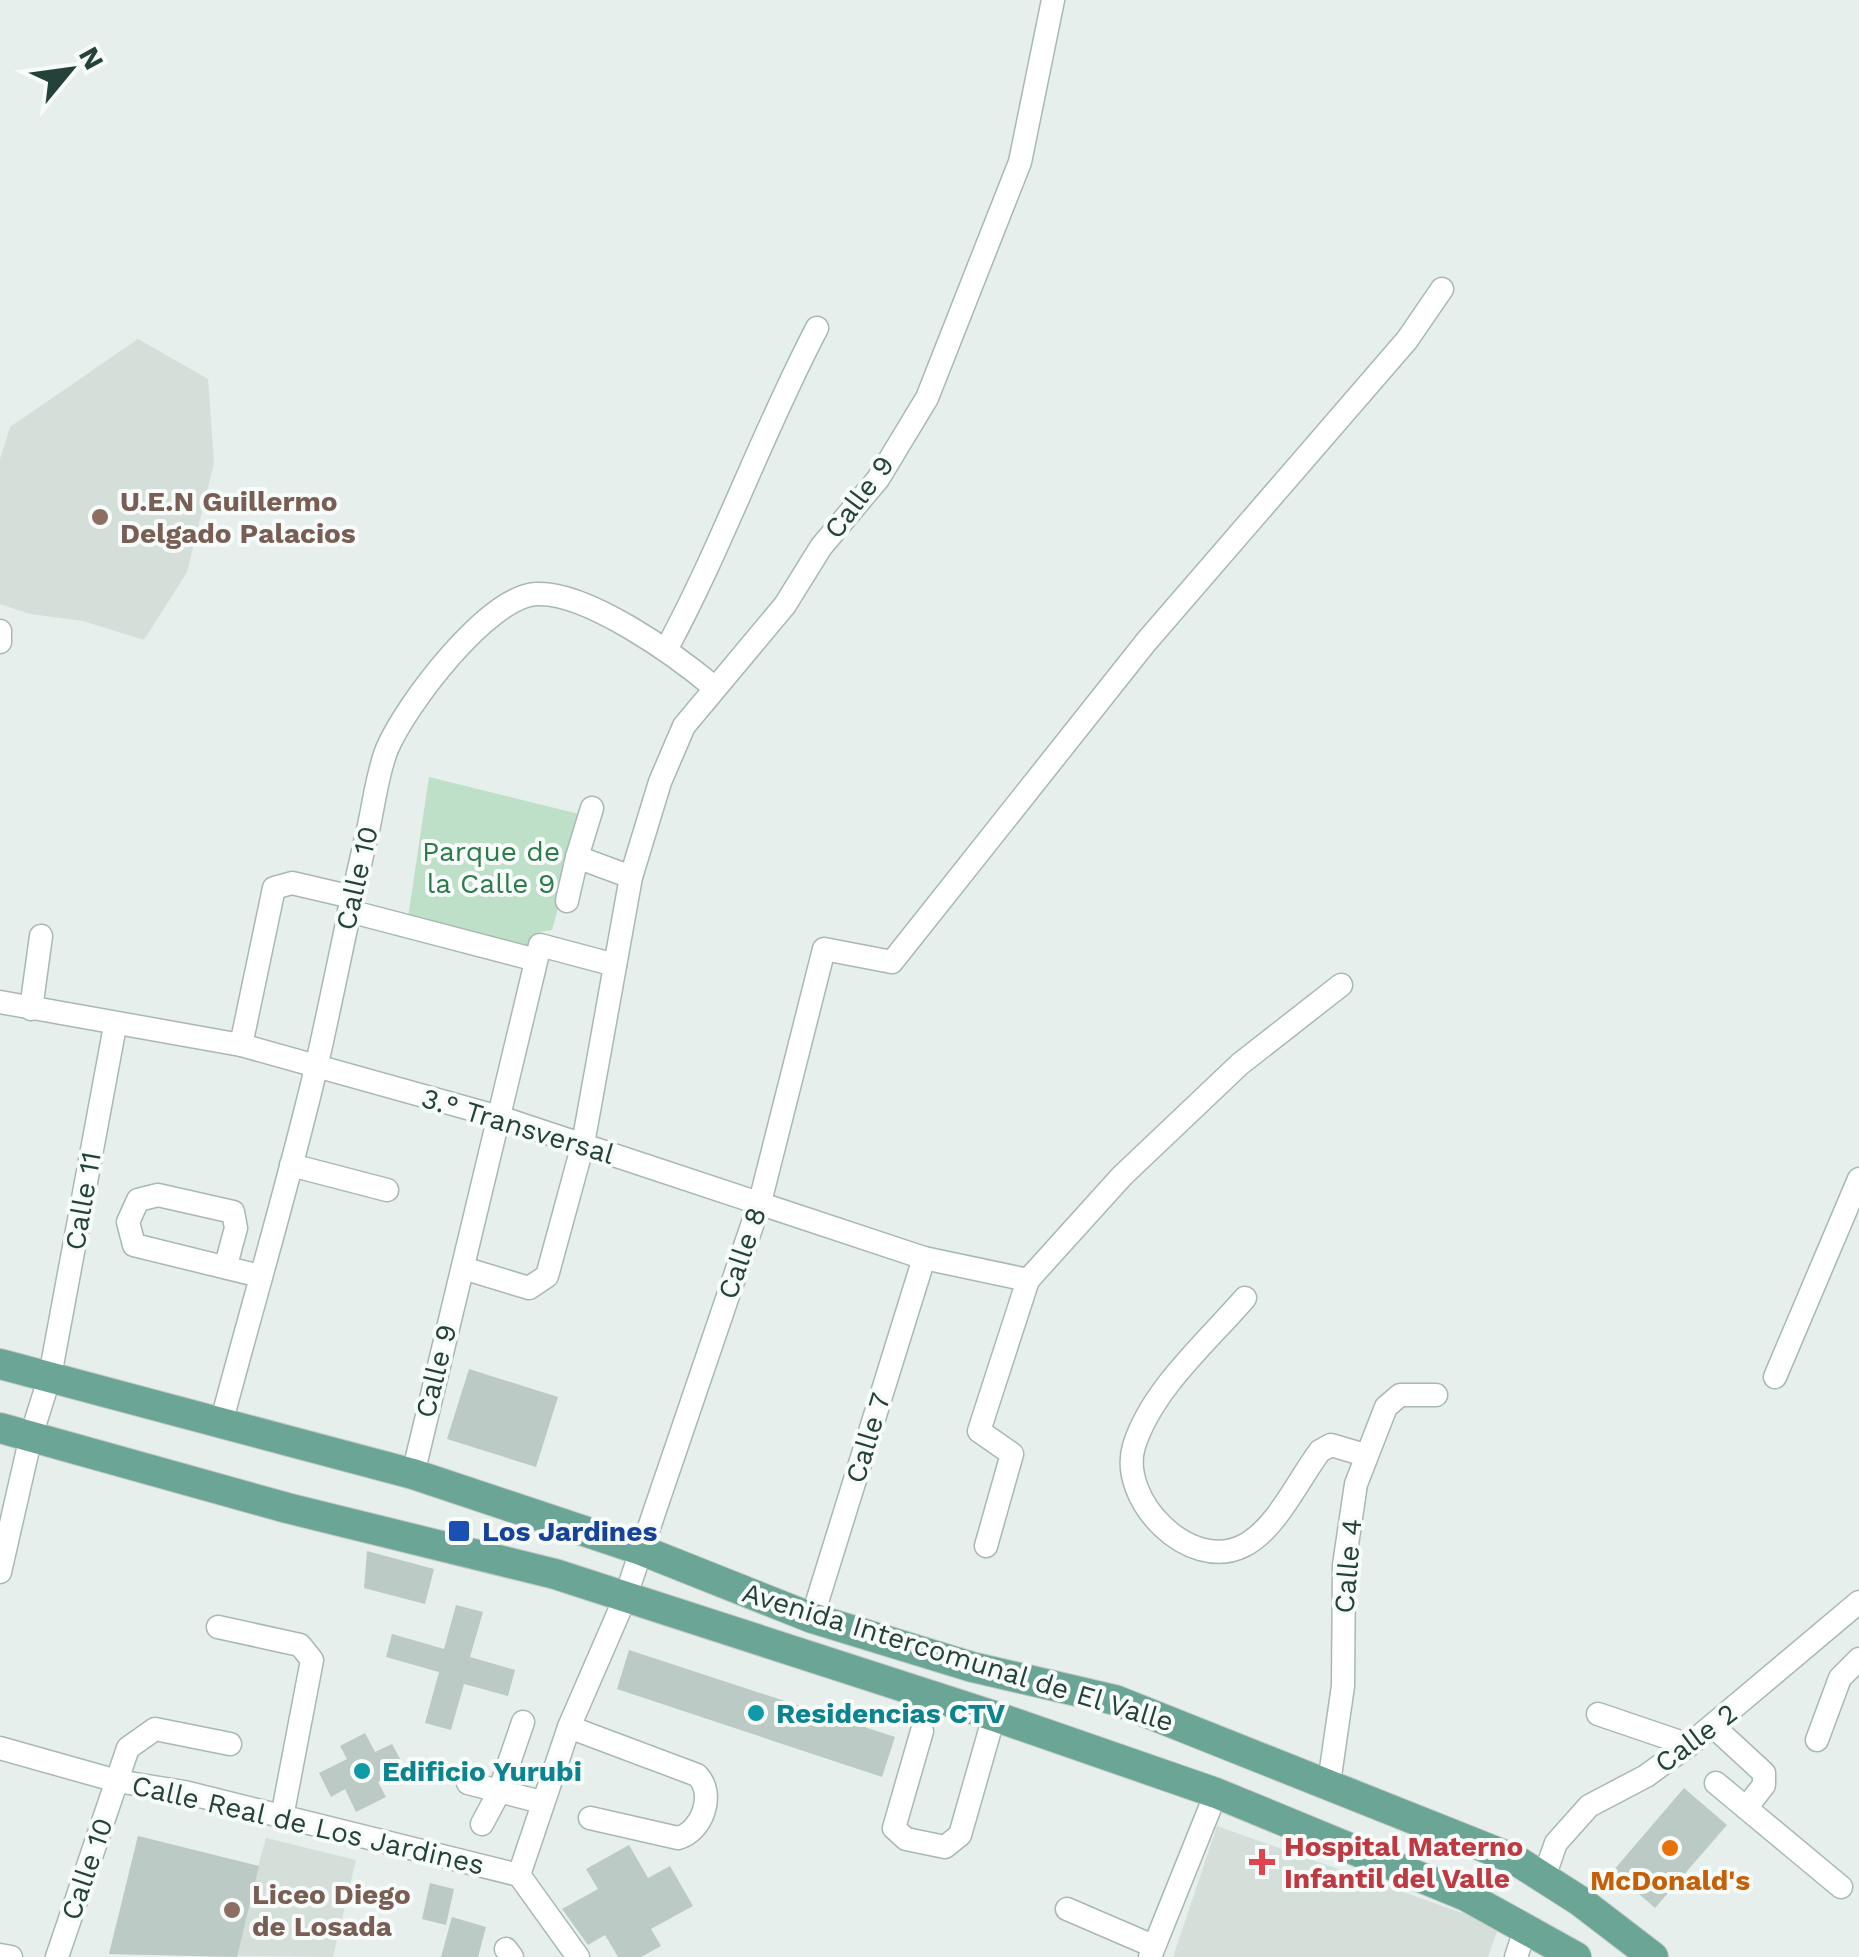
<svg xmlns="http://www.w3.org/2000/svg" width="1859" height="1957" font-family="'Work Sans',sans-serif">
  <rect width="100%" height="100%" fill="#e6efeb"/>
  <g fill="#d4dfda">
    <path d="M138,339L208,379L214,463L187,572L144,640L83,621L30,614L0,604V459L10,427Z"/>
    <path d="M1217,1826L1499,1926L1488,1957H1173Z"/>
    <path d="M138,1836L258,1866L266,1838L356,1860L333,1957L109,1954Z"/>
  </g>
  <path fill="#bfe0c8" d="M429,777L583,815L552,930L539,932L526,948L407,924Z"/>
  <g fill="#bbcac4">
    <path d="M469,1369L558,1397L536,1467L447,1439Z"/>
    <path d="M367,1551L434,1569L425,1604L364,1588Z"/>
    <path d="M456,1605L483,1612L470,1657L515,1670L508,1696L464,1684L451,1730L425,1723L439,1672L386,1657L392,1634L444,1649Z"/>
    <path d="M629,1650L895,1737L882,1777L617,1689Z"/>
    <path d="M365,1733L375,1752L392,1744L405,1768L378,1782L386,1797L356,1812L345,1789L331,1797L319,1773L347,1759L340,1746Z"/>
    <path d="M1684,1788L1727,1825L1655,1908L1613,1871Z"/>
    <path d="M138,1836L259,1866L237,1957L109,1954Z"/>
    <path d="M629,1845L648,1878L670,1866L693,1906L651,1929L661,1946L641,1957H618L605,1935L588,1945L562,1909L598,1889L586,1869Z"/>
    <path d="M430,1883L454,1889L446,1925L422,1919Z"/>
    <path d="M452,1917L486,1927L478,1957H441Z"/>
  </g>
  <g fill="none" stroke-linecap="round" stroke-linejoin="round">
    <defs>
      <g id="minor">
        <path d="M0,631V642"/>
        <path d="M667,648C723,544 762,433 817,328"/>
        <path d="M577,857L592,808"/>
        <path d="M567,901L577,857L631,877"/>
        <path d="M349,911L536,960"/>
        <path d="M0,1002L241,1045L499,1117L924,1258L1028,1280"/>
        <path d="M31,1009L41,936"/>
        <path d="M241,1045L274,888L292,883L352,897"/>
        <path d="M291,1165L387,1190"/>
        <path d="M226,1265L236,1228L233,1212L158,1195L138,1200L128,1222L134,1245L260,1276"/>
        <path d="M463,1268L529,1288L547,1276L583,1144L631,877L660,782L684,726L785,605L821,547L878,479L927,398L1020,162L1053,0"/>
        <path d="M1245,1298C1207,1342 1152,1389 1134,1446C1118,1499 1189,1573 1243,1546C1276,1530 1298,1480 1320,1451L1331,1445L1365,1455"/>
        <path d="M1775,1377L1859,1179"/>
        <path d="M222,1420C253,1303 288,1186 316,1068C334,989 349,909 368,830C374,804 377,774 387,749C405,706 487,597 536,594C587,591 677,656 715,688"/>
        <path d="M413,1474L540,945L615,965"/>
        <path d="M986,1546L1012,1454L979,1431L1028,1280L1122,1176L1240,1064L1341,985"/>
        <path d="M0,1572L31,1436L50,1376L115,1026"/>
        <path d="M812,1618L924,1258"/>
        <path d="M218,1627L300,1645L312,1660L282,1817"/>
        <path d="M1598,1714L1689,1745"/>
        <path d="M1713,1726L1764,1773V1785L1746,1808L1841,1887"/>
        <path d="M569,1727L697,1775C716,1794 702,1832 678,1838L590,1818"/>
        <path d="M922,1731L894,1828L906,1839L945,1847L960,1835L994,1716"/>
        <path d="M1817,1740L1840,1678L1859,1659"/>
        <path d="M0,1748L117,1781L184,1792L519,1875L578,1957"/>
        <path d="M468,1783L541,1802"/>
        <path d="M1329,1783L1343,1686L1344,1565L1356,1484L1386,1407L1400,1395H1436"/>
        <path d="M1716,1783L1746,1808"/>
        <path d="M482,1824L499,1792L523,1722"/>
        <path d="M519,1875L569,1727L625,1598L760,1202L824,949L892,962L1146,642L1407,340L1442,289"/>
        <path d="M1544,1877L1556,1843L1589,1806L1646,1776L1689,1745L1859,1602"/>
        <path d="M1067,1909L1153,1946"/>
        <path d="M506,1949L512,1957"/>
        <path d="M0,1955L11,1957"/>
        <path d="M57,1957L128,1748L155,1729L230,1744"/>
        <path d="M1150,1957L1216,1793"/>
        <path d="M1516,1957L1526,1927"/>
      </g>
      <g id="major">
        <path d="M0,1364L413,1474L641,1550L812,1618L972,1667L1115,1700L1514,1859L1580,1901L1653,1957"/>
        <path d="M0,1428L287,1508L555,1574L994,1716L1216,1793L1466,1896L1576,1957"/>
      </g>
    </defs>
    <use href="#minor" stroke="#a8b8b2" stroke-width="25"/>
    <use href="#major" stroke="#c2cac8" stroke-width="32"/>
    <use href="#minor" stroke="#fff" stroke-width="22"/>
    <use href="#major" stroke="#6aa596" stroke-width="30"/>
  </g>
  <g fill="#8d6e63" stroke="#f7fbf9" stroke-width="4">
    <circle cx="100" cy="517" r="10"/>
    <circle cx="232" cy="1910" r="10"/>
  </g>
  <rect fill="#1a4fb4" stroke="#f7fbf9" stroke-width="4" x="447" y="1519" width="24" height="24" rx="5"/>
  <g fill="#0f9aa8" stroke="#f7fbf9" stroke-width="4">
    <circle cx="756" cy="1713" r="10"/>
    <circle cx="362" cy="1771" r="10"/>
  </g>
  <circle fill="#e8710a" stroke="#f7fbf9" stroke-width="4" cx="1670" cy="1848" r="10"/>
  <path fill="#e0444e" stroke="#f7fbf9" stroke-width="4" d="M1257 1847h10v10h10v10h-10v10h-10v-10h-10v-10h10z"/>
  <g text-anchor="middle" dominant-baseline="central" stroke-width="8" stroke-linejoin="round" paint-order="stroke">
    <g font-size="28" fill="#24423a" stroke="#f7fbf9">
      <text transform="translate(859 497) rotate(-53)">Calle 9</text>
      <text transform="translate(357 878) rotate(-77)">Calle 10</text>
      <text transform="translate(518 1126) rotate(17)">3.° Transversal</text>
      <text transform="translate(83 1201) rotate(-80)">Calle 11</text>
      <text transform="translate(742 1253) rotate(-71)">Calle 8</text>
      <text transform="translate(436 1371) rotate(-76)">Calle 9</text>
      <text transform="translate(868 1438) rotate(-73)">Calle 7</text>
      <text transform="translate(1348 1566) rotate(-85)">Calle 4</text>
      <text transform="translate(958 1657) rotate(17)">Avenida Intercomunal de El Valle</text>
      <text transform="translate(1696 1738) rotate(-37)">Calle 2</text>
      <text transform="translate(308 1825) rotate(13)">Calle Real de Los Jardines</text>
      <text transform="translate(87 1869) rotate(-71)">Calle 10</text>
    </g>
    <g font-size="28" font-weight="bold" fill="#785e54" stroke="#f7fbf9" text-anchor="start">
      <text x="120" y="501">U.E.N Guillermo<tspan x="120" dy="32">Delgado Palacios</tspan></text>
      <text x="252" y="1894">Liceo Diego<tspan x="252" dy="32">de Losada</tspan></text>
    </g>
    <g font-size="28" fill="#2d7a4b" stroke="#f7fbf9">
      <text x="491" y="851">Parque de<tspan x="491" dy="32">la Calle 9</tspan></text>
    </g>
    <g font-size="28" font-weight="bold" fill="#164399" stroke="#f7fbf9" text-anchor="start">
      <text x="482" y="1531">Los Jardines</text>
    </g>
    <g font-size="28" font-weight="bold" fill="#0d838f" stroke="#f7fbf9" text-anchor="start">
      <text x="776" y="1713">Residencias CTV</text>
      <text x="382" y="1771">Edificio Yurubi</text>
    </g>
    <g font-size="28" font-weight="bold" fill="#be3a42" stroke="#f7fbf9" text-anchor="start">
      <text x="1284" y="1846">Hospital Materno<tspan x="1284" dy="32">Infantil del Valle</tspan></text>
    </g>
    <g font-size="28" font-weight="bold" fill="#c56008" stroke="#f7fbf9">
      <text x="1670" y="1880">McDonald's</text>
    </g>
  </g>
  <g transform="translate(70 70) rotate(61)" stroke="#f7fbf9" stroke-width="8" paint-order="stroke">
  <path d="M0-8L18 38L0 25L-18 38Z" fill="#24423a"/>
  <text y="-15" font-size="28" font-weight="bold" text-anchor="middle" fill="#24423a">N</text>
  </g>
</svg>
